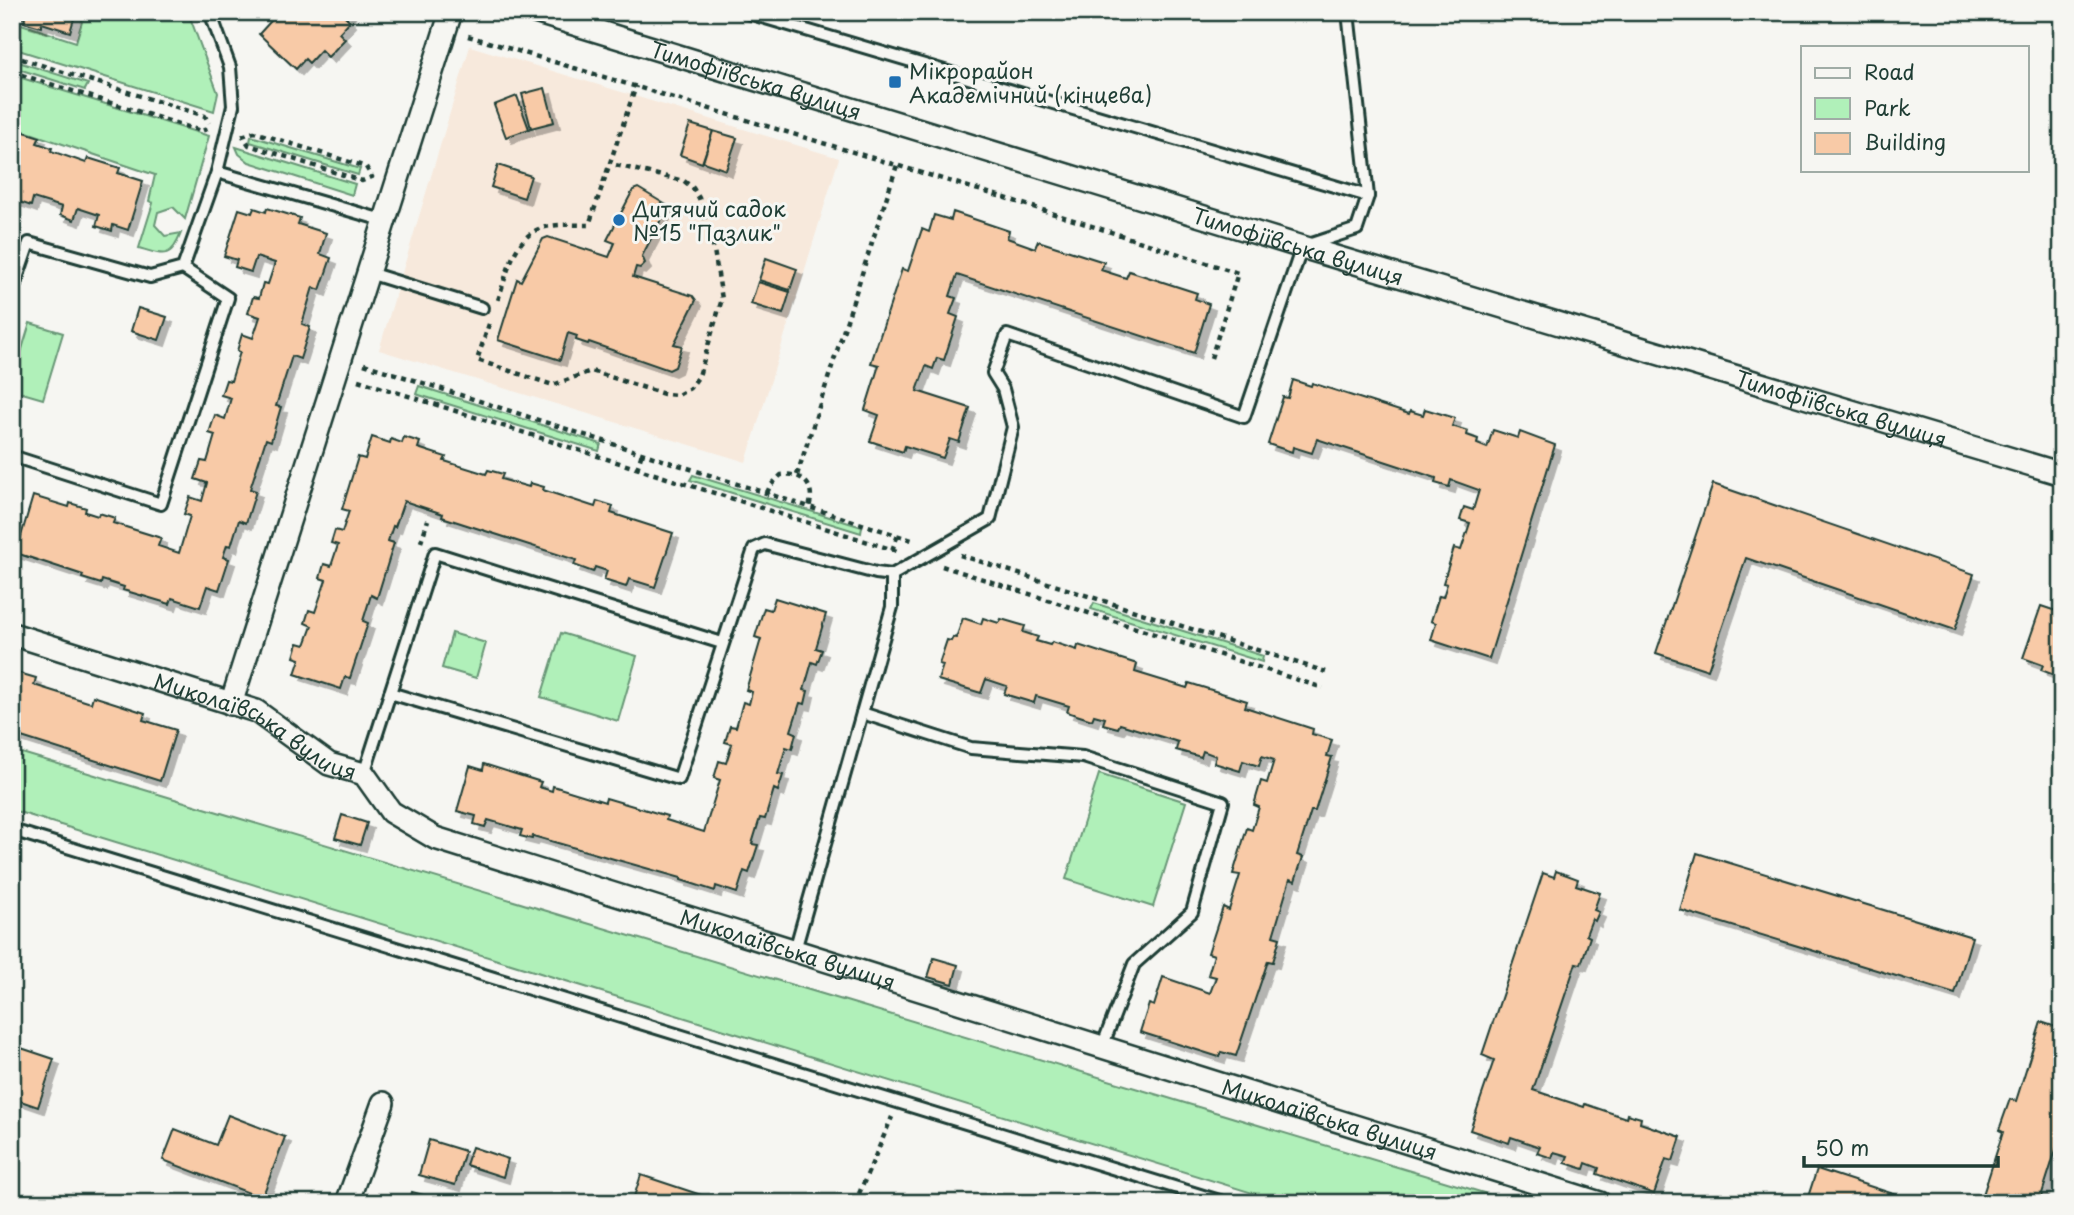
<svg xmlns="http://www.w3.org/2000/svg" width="2074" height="1215" font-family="'Playpen Sans',sans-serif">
  <defs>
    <filter id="shadow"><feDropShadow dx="6" dy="6" stdDeviation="0" flood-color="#0004"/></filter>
  </defs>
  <rect width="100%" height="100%" fill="#f6f6f2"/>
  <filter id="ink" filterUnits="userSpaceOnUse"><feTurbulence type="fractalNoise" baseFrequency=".0143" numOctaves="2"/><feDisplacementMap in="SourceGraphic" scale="14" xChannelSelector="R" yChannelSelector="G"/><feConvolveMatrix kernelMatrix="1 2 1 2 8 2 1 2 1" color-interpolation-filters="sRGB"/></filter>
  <g filter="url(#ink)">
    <path fill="#f7e9dc" d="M470,46L839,158L746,462L379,350Z"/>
    <g fill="#b0f0b9" stroke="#689676" stroke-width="2">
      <path d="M85,12H188L218,93L214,111L12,48V21L76,42Z"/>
      <path d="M12,60L88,84L85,90L12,67Z"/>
      <path d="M12,75L209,136L185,219L173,207L158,212L155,225L165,236L181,233C171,260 163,255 139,248L153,203L149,201L155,175L12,127Z"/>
      <path d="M251,136L360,169L358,175L250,142Z"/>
      <path d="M236,147L355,184L352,195L249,162L239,154Z"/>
      <path d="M30,323L63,333L43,399L12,390V382Z"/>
      <path d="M419,386L601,444L599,451L416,394Z"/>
      <path d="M693,475L862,527L861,533L690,480Z"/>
      <path d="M1094,603L1263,656L1262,662L1091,609Z"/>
      <path d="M452,633L486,643L476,678L442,668Z"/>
      <path d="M561,633L637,656L618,721L541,697Z"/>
      <path d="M12,750L1517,1203H1285L12,810Z"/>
      <path d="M1099,774L1186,802L1153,907L1066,879Z"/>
    </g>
    <g fill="#f8caa7" stroke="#1f3d34" stroke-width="2" filter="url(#shadow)">
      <path d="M12,12H76L70,32L42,23L41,27L24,22L25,18L12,14Z"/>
      <path d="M279,12H349L345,16L350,21L339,33L345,39L328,57L321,50L309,63L305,59L296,69L259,34Z"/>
      <path d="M545,88L554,122L531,128L522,94Z"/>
      <path d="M517,96L529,129L506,137L494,105Z"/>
      <path d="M690,124L713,131L702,163L680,155Z"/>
      <path d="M12,128L40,137L37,143L52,148L51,151L86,163L88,158L120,168L118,173L143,181L128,230L113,225L112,231L96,226L99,215L78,208L74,220L60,215L62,207L33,198L31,206L14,200L19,187L12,185Z"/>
      <path d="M713,131L737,138L726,170L703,162Z"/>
      <path d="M498,165L531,176L524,198L491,187Z"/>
      <path d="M638,188L668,206L642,256L645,263L640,268L636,267L633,277L693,296L696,300L674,344L682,346L675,367L669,370L589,342L588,344L576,340L577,336L568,333L560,360L498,340L517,279L521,281L543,239L548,237L609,257L615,243L607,240L633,190Z"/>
      <path d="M254,208L266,212L267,208L300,218L298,224L326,233L320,254L331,258L320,290L313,287L302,324L310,327L300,359L292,356L276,406L281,407L271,441L266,439L250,489L256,491L246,523L239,520L231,546L227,545L223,557L229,559L219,590L207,586L200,607L172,598L170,604L123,590L124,587L102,580L101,584L82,578L83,575L16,553L33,496L69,507L70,503L86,508L85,512L98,516L99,513L115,518L113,523L161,538L158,546L179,553L190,516L184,514L190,497L202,501L207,483L195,479L201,461L207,462L215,435L209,433L215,415L225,419L231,398L221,395L226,380L231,381L240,352L237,351L242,334L253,338L260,317L248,313L253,297L259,298L263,283L268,284L275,263L256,257L251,272L235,267L237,260L224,256L239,209L252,213Z"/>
      <path d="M953,212L1009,231L1007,238L1035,248L1038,241L1104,262L1101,270L1126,278L1129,271L1197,293L1195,299L1209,304L1194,353L957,275L950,296L956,298L950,314L958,317L944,360L937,358L933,369L926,366L917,391L970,408L959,442L950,439L943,458L905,446L903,452L870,441L879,415L865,410L879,365L871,363L902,269L908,271L922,229L929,232L934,215L951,220Z"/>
      <path d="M766,258L797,269L790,290L759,280Z"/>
      <path d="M758,282L790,292L783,314L751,304Z"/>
      <path d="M138,308L167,317L159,340L131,331Z"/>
      <path d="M1293,380L1311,386L1312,383L1409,414L1410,411L1423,415L1425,409L1455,418L1452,426L1468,431L1467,435L1478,439L1477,444L1487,448L1493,430L1518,438L1520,432L1555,445L1489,659L1431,640L1436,623L1431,621L1439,596L1443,597L1447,584L1443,583L1454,548L1461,550L1470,523L1460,520L1464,507L1473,510L1479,490L1451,480L1449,487L1435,483L1436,478L1317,439L1312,453L1293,447L1292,452L1268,444L1283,397L1288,398Z"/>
      <path d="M372,437L390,443L391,439L402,443L404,437L420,442L418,448L446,457L444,461L486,474L488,470L503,474L501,479L529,487L530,483L544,487L543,490L595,507L597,501L613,506L611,513L673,533L655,587L629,579L626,587L604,580L607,571L595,567L593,572L574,565L576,560L442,517L443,514L404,501L395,527L393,526L388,541L394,543L377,598L371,595L363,621L368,623L350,678L345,677L341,689L295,674L300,659L294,657L298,643L305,645L312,626L305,623L309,610L315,612L326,580L320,578L324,564L331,566L338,545L331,543L335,530L342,532L349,511L342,509L358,457L365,459Z"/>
      <path d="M1713,484L1974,574L1955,630L1746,558L1708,670L1656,653Z"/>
      <path d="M775,598L826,614L816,648L822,650L817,664L812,662L804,690L808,691L805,704L800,703L791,731L796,733L792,749L786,747L778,774L783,775L778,791L774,789L765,819L760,818L752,844L758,845L749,873L744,871L737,893L716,886L715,891L681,880V878L533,836L532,839L520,836L522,830L488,820L485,827L474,824L476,816L457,811L470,766L483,770L484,764L541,782L539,787L552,791L553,786L605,802L606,798L667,816L666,820L704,832L720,780L714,778L719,761L726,763L732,744L725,742L730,726L736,727L743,702L749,704L752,692L746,690L761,639L755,637L764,608L771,610Z"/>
      <path d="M2041,606L2062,613V678L2041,670L2043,665L2023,658Z"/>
      <path d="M963,618L981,624L983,618L999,623L1001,619L1025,626L1023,632L1038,637L1036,641L1050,645L1052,642L1077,650L1078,645L1137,664L1135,672L1187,688L1189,683L1247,701L1245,707L1313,729L1312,734L1332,740L1327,756L1332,757L1315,811H1311L1297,855L1303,857L1295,881L1290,879L1273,936L1280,938L1273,962L1268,961L1236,1056L1221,1052L1219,1057L1140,1032L1149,1004L1154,1006L1163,977L1210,993L1216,977L1208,975L1214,955L1208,953L1223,907L1229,910L1240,875L1233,874L1247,828L1252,830L1259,807L1254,805L1261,781L1267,783L1274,760L1262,756L1259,766L1243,761L1240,771L1214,763L1216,756L1203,751L1201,757L1176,750L1178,742L1120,724L1118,728L1103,724L1105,718L1094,715L1092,720L1067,712L1069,706L1036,696L1034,703L1004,694L1007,686L986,679L981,693L938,680L943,665L939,664L947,640L951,641L953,637L956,638Z"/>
      <path d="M12,671L36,678L34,685L91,703L93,696L121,705L145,713L143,720L176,730L160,781L12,734Z"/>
      <path d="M342,815L367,823L360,845L335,838Z"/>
      <path d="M1697,853L1972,937L1955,994L1680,910Z"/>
      <path d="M1556,871L1578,879L1576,885L1600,893L1594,910L1599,912L1595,921L1592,919L1586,935L1590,937L1581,964L1576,963L1533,1090L1584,1107L1585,1104L1626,1118L1627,1114L1641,1118L1640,1123L1681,1137L1673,1161L1666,1159L1654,1194L1597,1174L1599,1168L1586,1163L1584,1169L1565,1163L1568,1156L1554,1152L1552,1158L1537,1153L1540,1147L1511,1137L1509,1143L1470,1130L1494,1060L1482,1055L1543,873L1554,877Z"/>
      <path d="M934,958L958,965L953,984L928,977Z"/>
      <path d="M2041,1022L2062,1029V1131L2039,1203H1983L1981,1201L2003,1132L1999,1130L2010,1099L2016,1101Z"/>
      <path d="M12,1045L54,1059L38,1107L12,1098Z"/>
      <path d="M228,1115L285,1137L262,1198L163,1160L175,1129L216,1145Z"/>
      <path d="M429,1140L465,1151L455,1185L419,1175Z"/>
      <path d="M472,1147L508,1159L503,1177L466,1165Z"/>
      <path d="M1817,1169L1921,1203H1806Z"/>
      <path d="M641,1175L725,1203H632Z"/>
      <path d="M412,1192L446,1201V1203H409Z"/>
    </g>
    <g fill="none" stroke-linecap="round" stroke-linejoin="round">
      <defs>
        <g id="service">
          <path d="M745,12L1368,196"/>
          <path d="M217,172L386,221"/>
          <path d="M369,273L482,308"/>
          <path d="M12,293L29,243L150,277L183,268L217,172L233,106L230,67L210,12"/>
          <path d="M12,456L161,504L228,298L183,268"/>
          <path d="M390,693L679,779L754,549L765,544L876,573L892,575L990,519L1013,427L1003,389L993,373L1007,335L1244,417L1302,247L1357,229L1368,196L1348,12"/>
          <path d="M862,713L971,748L1083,757L1223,802L1192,912L1134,964L1102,1047"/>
          <path d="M364,774L435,553L722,643"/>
          <path d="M12,830L1226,1203"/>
          <path d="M795,950L892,607V575"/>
        </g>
        <g id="minor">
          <path id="s1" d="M535,12L1302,247L2062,474"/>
          <path id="s2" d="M12,634L256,711L329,764L364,774L391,812L435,838L1600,1203"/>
          <path d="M231,704L451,12"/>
          <path d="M347,1203L383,1103"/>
        </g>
      </defs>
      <use href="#service" stroke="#1f3d34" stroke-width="16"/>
      <use href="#minor" stroke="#1f3d34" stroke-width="26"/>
      <g stroke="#1f3d34" stroke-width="4.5" stroke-dasharray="5 5" stroke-linecap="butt">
        <path d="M468,36L1002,197L1238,273L1211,358"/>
        <path d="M12,56L205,116L209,123"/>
        <path d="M12,72L201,131L210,128"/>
        <path d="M242,136L254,132L366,167L372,177L362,181L249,145L243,136"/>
        <path d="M498,300C508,272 514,231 550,226C562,224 576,225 589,225L636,86"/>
        <path d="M489,324L477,360L553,385L591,371L664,394L678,395L690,388L699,376L722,299L714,250L699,198L693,188L684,181L611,164"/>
        <path d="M364,364L915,541"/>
        <path d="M358,380L897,551"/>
        <path d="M637,469L642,453"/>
        <path d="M797,475L897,165"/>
        <path d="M767,493L770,486L781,475C803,472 816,486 809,507"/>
        <path d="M421,542L428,520"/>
        <path d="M892,550L898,535"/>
        <path d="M960,555L1326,672"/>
        <path d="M942,566L1323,688"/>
        <path d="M855,1203L892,1117"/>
      </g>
      <use href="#service" stroke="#f6f6f2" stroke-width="10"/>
      <use href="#minor" stroke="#f6f6f2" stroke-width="21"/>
    </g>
  </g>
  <g fill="#1f6fb2" stroke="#f6f6f2" stroke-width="2.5">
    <rect x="888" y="75" width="14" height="14" rx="3.5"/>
    <circle cx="619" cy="220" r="7"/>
  </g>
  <g text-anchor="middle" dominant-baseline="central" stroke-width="6" stroke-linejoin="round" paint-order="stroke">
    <g font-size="21" fill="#1f3d34" stroke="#f6f6f2" text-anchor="start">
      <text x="909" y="70">Мікрорайон<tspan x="909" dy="24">Академічний (кінцева)</tspan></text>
      <text x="633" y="208">Дитячий садок<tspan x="633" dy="24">№15 "Пазлик"</tspan></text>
    </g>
    <g font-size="21" fill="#1f3d34" stroke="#f6f6f2">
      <text stroke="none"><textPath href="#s1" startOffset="231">Тимофіївська вулиця</textPath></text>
      <text stroke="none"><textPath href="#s1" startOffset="798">Тимофіївська вулиця</textPath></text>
      <text stroke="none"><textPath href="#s1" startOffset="1365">Тимофіївська вулиця</textPath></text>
      <text stroke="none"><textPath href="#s2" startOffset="262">Миколаївська вулиця</textPath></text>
      <text stroke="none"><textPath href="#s2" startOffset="850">Миколаївська вулиця</textPath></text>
      <text stroke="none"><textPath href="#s2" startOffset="1418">Миколаївська вулиця</textPath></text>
    </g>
  </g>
  <rect width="2074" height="1215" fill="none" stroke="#f6f6f2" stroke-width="42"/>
  <rect x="21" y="21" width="2032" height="1173" fill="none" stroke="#1f3d34" stroke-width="2.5" filter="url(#ink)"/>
  <rect x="1801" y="46" width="228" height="126" fill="#f6f6f2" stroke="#a0aca6" stroke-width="2"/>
  <rect x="1815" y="68" width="35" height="10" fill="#f6f6f2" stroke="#a0aca6" stroke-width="2"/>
  <text x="1864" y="80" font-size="21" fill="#1f3d34">Road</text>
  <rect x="1815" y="98" width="35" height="21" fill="#b0f0b9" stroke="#a0aca6" stroke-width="2"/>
  <text x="1864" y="116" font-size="21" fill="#1f3d34">Park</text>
  <rect x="1815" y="133" width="35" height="21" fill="#f8caa7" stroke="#a0aca6" stroke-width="2"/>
  <text x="1864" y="150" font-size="21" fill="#1f3d34">Building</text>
  <path d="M1804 1156v10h194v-10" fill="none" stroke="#1f3d34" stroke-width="3.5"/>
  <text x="1815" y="1156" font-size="21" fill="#1f3d34" stroke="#f6f6f2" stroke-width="5" paint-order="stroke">50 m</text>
</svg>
